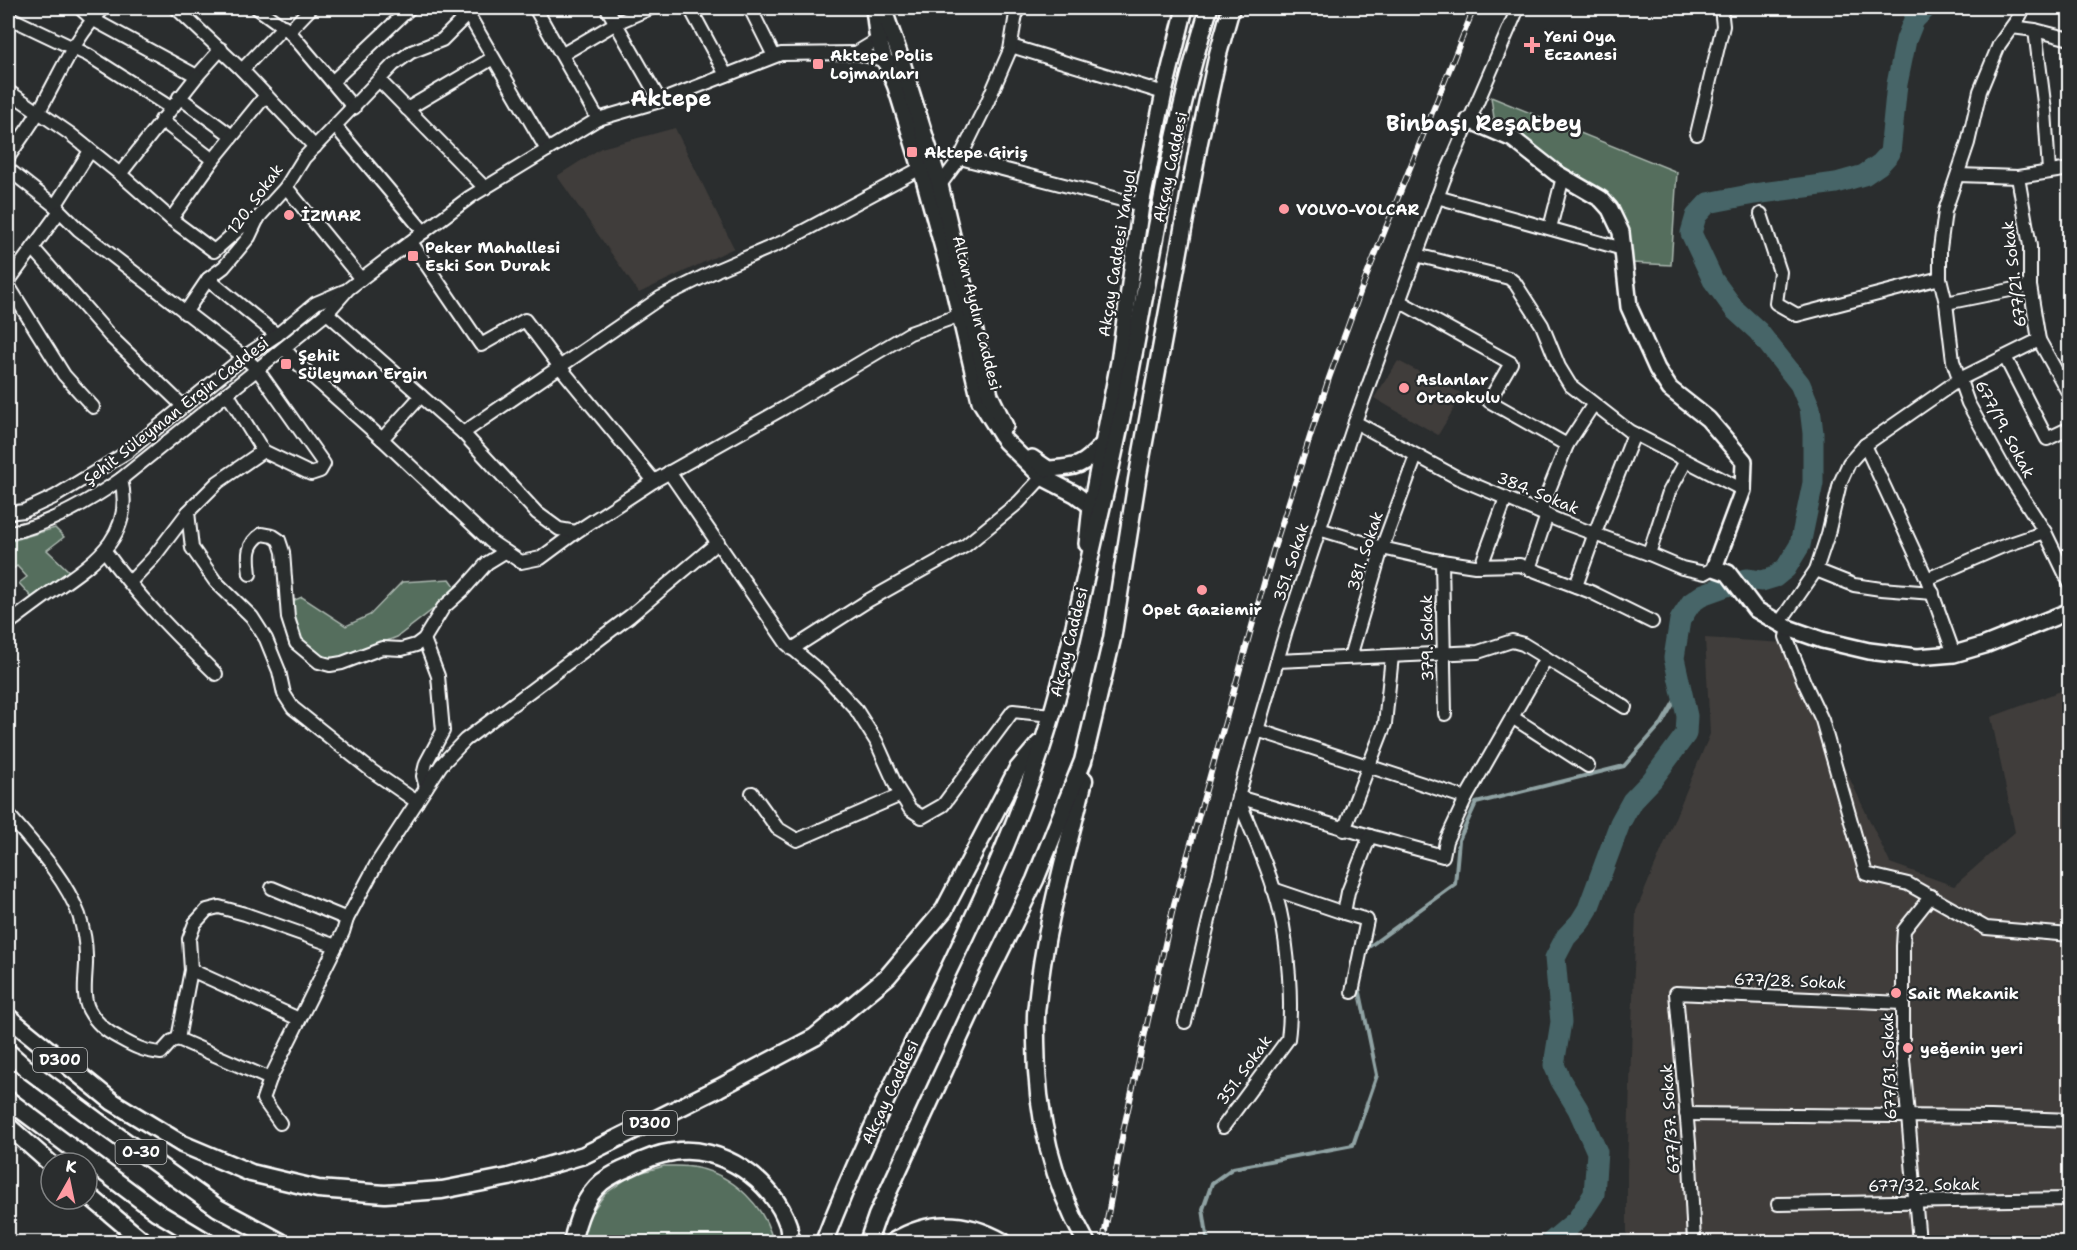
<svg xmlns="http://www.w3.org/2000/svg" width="2077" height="1250" font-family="'Shantell Sans',sans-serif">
  <rect width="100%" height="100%" fill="#2a2d2e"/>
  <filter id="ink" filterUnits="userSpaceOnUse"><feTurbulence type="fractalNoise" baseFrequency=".0167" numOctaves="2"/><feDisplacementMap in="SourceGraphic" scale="12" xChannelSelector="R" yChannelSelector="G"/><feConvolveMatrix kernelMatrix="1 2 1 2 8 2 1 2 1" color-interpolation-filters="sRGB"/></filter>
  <g filter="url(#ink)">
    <g fill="#3f3c3a">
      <path d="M675,128L734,248L639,293L557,176L601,148Z"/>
      <path d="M1398,361L1463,394L1438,435L1374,398Z"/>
      <path d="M1705,638L1785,643L1890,863L1954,886L2015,832L1991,717L2069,688V1242H1627V1169L1636,911L1710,734Z"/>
    </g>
    <g fill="#546e5d" stroke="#aab6ae" stroke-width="1.5">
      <path d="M1491,97L1677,172L1671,265L1632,263L1630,237L1605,193L1557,168L1523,138L1494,118Z"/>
      <path d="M55,528L64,537L47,550L73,575L35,601L19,583L27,577L17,566L8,573V542Z"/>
      <path d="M450,579L458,590L397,637L329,663L298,641L290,602L302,597L346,626L370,615L402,582Z"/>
      <path d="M664,1166C675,1166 687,1165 697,1168C733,1175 766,1207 773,1242H578L585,1221L605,1194L632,1175Z"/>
    </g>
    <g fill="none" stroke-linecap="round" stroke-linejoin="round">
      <g stroke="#90a3a4" stroke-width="4">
        <path d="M1365,953L1366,949L1455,884L1459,840L1476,803L1624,766L1662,723L1681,690"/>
        <path d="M1208,1242L1203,1209L1212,1183L1233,1168L1353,1145L1377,1075L1358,983"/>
      </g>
      <path stroke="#466567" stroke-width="21" d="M1551,1242L1577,1220L1594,1194L1597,1152L1578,1109L1561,1081L1554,1065L1561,1022L1555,958L1566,937L1580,922L1588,909L1620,823L1632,801L1652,780L1686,734L1687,716L1674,658L1680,620L1691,603L1704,594L1746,579L1762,581L1775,577L1786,568L1800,545L1813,483V433L1810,408L1800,384L1758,331L1735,310L1713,280L1691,233L1696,216L1708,203L1754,194L1836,183L1864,175L1880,164L1890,153L1897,84L1906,40L1914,20L1926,8"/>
      <defs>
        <g id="minor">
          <path d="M80,8L92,19L197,76L221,49"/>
          <path d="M176,8L242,70L315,147"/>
          <path d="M257,8L289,31L354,108"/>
          <path d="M535,8L598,119"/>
          <path d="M607,8L660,101"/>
          <path d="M690,8L726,75"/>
          <path d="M750,8L774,56"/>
          <path d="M2021,8V14L1999,45L1980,91L1968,143L1945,211L1940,249V278L1946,303L1953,361L1968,403L2005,470L2045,532L2070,584"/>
          <path d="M468,14L547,150"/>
          <path d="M8,17L88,55L171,108"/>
          <path d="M2012,27L2035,30L2070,39"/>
          <path d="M2035,30L2045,111L2049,171"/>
          <path d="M289,31L311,8"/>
          <path d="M1011,46L1164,93"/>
          <path d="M856,53L879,39L887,38"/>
          <path d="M563,54L616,23L651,8"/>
          <path d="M242,70L284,26"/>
          <path d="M379,80L485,188"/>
          <path d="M333,81L410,8"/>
          <path d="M8,91L69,133L120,174L171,219L214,251L240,228L258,219"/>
          <path d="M179,97L232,136"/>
          <path d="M407,109L493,58"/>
          <path d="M161,120L213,160"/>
          <path d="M335,126L424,232"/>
          <path d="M1697,134L1723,26L1721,8"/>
          <path d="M8,158C18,142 30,127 39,111C60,75 74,37 104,8"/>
          <path d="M960,158L1141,205"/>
          <path d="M8,169L55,206L79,230L244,357L257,369L324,464L320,471L311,474L263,451L218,482L188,512L153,558L130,582"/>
          <path d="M120,174L197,76"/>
          <path d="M1958,175L2018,177L2070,169"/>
          <path d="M2018,177L2030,246V286L2039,340L2070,396"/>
          <path d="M940,185L960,158L987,103L1010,50L1017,8"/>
          <path d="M286,187L361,279"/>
          <path d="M1437,197L1623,249"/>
          <path d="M55,206L90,151"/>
          <path d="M1761,214L1780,272L1776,303L1797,315L1940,278"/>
          <path d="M171,219L213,160L266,95"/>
          <path d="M1550,228L1563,177"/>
          <path d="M411,242L481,345L525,320L560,367L654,481"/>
          <path d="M33,248L110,336L183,406"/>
          <path d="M1416,255L1509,278L1515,283L1542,325L1559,367L1570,385L1629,431L1743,490"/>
          <path d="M208,279L277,335"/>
          <path d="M8,282L59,212"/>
          <path d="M8,285L64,375L93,407"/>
          <path d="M1399,301L1511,363L1489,401L1567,445"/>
          <path d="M1946,303L2030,286"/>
          <path d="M185,313L208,279L224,267L249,237L258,218L286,187L304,158L393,65L411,52L442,40L474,8"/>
          <path d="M327,313L463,433L660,298L717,270L785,241L921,168"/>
          <path d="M284,348L296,362L382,439L490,541L521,562L541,558L576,532L654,481L784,408L910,333L966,313"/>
          <path d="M2005,357L2047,439L2070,428"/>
          <path d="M227,393L263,451"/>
          <path d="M1355,422L1458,478L1562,522L1649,554L1682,568L1705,573L1714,568"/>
          <path d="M463,433L537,513L559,529L576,532"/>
          <path d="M382,439L421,396"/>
          <path d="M1865,445L1927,579L1954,654"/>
          <path d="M669,472L787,644L825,676L855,708L876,741L897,788L910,809L922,817L943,805L1013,711L1051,715"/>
          <path d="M188,512L192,548L215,581L252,617L266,639L279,671L284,694L293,708L372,771L417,802"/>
          <path d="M1540,512L1567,445L1593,405"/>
          <path d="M8,513L24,511L54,497L126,453L244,357L277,335L316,303L344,291"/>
          <path d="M1319,529L1382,548L1435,560L1475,566L1520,565L1591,592L1652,622"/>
          <path d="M8,533C49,525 87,503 121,479L327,313L348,289L361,279L470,197L598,119L660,101L781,54L856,53L890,62"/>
          <path d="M105,551C137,596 177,636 216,674"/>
          <path d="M1649,554L1669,492L1686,461"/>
          <path d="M1442,561L1445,714"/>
          <path d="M1481,566L1506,498"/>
          <path d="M1529,569L1547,515"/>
          <path d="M1816,570L1854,585L1881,589L1933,593"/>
          <path d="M250,574C248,557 246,544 262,534L273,536L279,540L283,552L288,618L296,643L319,662L330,665L342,663L382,648L402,649L416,645L424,639L443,608L464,589L487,563L505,552"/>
          <path d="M1927,579L2001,547L2045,532"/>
          <path d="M1576,586L1595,533L1634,434"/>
          <path d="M1780,622L1816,570L1828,534L1840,483L1849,463L1865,445L1960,379L2039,340"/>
          <path d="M8,624C25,611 42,598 60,586C99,559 134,533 121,479"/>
          <path d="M1788,628L1786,637L1804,682L1822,720L1866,874L1908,884L1986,928L2070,935"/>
          <path d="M424,639L438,676L443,731L426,763L423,776L426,788"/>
          <path d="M792,649L869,600L965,546L1019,502L1042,477"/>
          <path d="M1350,657L1382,548L1416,456"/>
          <path d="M1277,661L1478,652L1512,641L1523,644L1546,658L1625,707"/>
          <path d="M1512,717L1588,766"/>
          <path d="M1257,730L1466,798"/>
          <path d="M752,793L777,828L797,840L901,795"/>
          <path d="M1238,797L1370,836"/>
          <path d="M8,814C33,844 65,877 79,915C83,928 86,942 86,956C87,972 81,995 89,1010C96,1023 107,1032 119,1038C135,1047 143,1051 161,1053L172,1041L178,1039"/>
          <path d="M1344,830L1385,724L1392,656"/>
          <path d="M272,888L347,919"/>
          <path d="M1273,889L1344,913L1348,892L1370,836L1443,856L1446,841L1466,798L1546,658"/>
          <path d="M1344,913L1367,920L1352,992"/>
          <path d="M191,970L299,1019"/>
          <path d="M1185,1022L1238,797L1286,630L1355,422L1444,179L1518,8"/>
          <path d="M178,1039L191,970L189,939L195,923L207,910L219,907L245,914L336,946"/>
          <path d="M178,1039L270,1079"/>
          <path d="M1686,1114L1991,1117L2070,1120"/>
          <path d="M280,1123L263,1099L270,1079L343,932L347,919L377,863L441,765L465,740L630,616L718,542"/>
          <path d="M1223,1127L1288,1039C1293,1002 1288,947 1280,911C1272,875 1252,833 1238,798"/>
          <path d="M1778,1204L2070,1199"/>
          <path d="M1694,1242L1689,1143L1676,993L1903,1003"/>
          <path d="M1919,1242L1903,1059V946L1904,930L1931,896"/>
        </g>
        <g id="major">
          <path d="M874,8L877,34L884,58L896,87L921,168L951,277L980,401L1005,441L1042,477L1075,494L1091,506"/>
          <path d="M883,8L900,56L940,185L990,395L1005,426"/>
          <path d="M1469,120L1513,139L1556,173L1601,199L1610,209L1621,232L1629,307L1657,369L1670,389L1708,419L1744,461L1743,490L1714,568L1728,573L1755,609L1788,628L1822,640L1869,651L1917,657L1954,654L1985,645L2070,611"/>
          <path d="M1032,458L1048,469C1076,467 1081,468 1101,446"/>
          <path d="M1087,544L1091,506L1119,362L1141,205L1164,93L1185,8"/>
        </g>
        <g id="highway">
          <path d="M1084,780C1066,854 1044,929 1037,1004C1035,1016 1036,1029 1036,1041C1036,1112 1051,1180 1086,1242"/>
          <path d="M8,1017L113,1102L182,1144L251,1173L318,1189L385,1194L442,1190L509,1177L584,1155L719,1088L815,1037L888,976L944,910L1017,770L1039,744"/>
          <path d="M8,1052L26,1068L101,1124L218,1208L281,1242"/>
          <path d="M8,1100L157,1212L207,1242"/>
          <path d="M8,1126L51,1164"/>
          <path d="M87,1194L144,1242"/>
          <path d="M572,1242C577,1221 584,1197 602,1182C610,1176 620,1171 630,1167C643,1160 658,1154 673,1152C720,1144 773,1180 788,1225C789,1230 790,1237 791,1242"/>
          <path d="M824,1242C889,1071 989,915 1044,740C1065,676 1078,609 1093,544C1105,491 1118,438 1128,384C1152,258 1171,130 1209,8"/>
          <path d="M868,1242L877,1216L983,986L1035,880L1083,761L1112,639L1137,480L1199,142L1218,54L1231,8"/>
          <path d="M893,1242C930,1219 966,1221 1003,1242"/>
        </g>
      </defs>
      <use href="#minor" stroke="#fff" stroke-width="16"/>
      <use href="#major" stroke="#fff" stroke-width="20"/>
      <use href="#highway" stroke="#fff" stroke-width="21"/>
      <use href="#minor" stroke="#2a2d2e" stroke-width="12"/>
      <use href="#major" stroke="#2a2d2e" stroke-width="15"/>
      <use href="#highway" stroke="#2a2d2e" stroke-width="16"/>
      <defs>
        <path id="rail" d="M1103,1242L1124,1127L1174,904L1273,551L1329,378L1361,290L1474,8"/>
      </defs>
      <use href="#rail" stroke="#fff" stroke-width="6"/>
      <use href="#rail" stroke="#2a2d2e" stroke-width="4" stroke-dasharray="11" stroke-linecap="butt"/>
    </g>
  </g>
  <g fill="#ff9aa2" stroke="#2a2d2e" stroke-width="2">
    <path d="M1529 36h6v6h6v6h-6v6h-6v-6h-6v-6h6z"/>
    <rect x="812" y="58" width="12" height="12" rx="3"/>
    <rect x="906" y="146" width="12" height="12" rx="3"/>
    <circle cx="1284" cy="209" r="6"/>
    <circle cx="289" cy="215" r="6"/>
    <rect x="407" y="250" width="12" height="12" rx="3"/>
    <rect x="280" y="358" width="12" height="12" rx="3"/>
    <circle cx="1404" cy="388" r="6"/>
    <circle cx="1202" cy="590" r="6"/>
    <circle cx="1896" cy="993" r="6"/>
    <circle cx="1908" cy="1048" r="6"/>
  </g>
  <g text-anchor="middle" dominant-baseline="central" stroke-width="4.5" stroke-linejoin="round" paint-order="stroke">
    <g fill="#2a2d2e" stroke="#bfc0c0" stroke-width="1.5">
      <rect x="33" y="1048" width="54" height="24" rx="4.5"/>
      <rect x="623" y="1111" width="54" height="24" rx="4.5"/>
      <rect x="115.5" y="1140" width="51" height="24" rx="4.5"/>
    </g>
    <g font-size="15" font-weight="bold" fill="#fff">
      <text x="60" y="1060">D300</text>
      <text x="650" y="1123">D300</text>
      <text x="141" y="1152">O-30</text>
    </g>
    <g font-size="16" font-weight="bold" fill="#fff" stroke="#2a2d2e" text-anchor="start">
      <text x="1544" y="36">Yeni Oya<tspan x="1544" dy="18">Eczanesi</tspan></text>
      <text x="830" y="55">Aktepe Polis<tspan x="830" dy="18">Lojmanları</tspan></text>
      <text x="924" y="152">Aktepe Giriş</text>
      <text x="1296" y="209">VOLVO-VOLCAR</text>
      <text x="301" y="215">İZMAR</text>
      <text x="425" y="247">Peker Mahallesi<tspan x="425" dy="18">Eski Son Durak</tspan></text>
      <text x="298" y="355">Şehit<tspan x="298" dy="18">Süleyman Ergin</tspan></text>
      <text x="1416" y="379">Aslanlar<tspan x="1416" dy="18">Ortaokulu</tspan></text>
      <text x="1202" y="609" text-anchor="middle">Opet Gaziemir</text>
      <text x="1908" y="993">Sait Mekanik</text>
      <text x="1920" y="1048">yeğenin yeri</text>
    </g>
    <g font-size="16" fill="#fff" stroke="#2a2d2e">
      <text transform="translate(1170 167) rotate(-78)">Akçay Caddesi</text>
      <text transform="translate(255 199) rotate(-54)">120. Sokak</text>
      <text transform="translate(1117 253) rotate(-81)">Akçay Caddesi Yanyol</text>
      <text transform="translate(2014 274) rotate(-97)">677/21. Sokak</text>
      <text transform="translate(977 313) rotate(76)">Altan Aydın Caddesi</text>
      <text transform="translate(176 411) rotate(-38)">Şehit Süleyman Ergin Caddesi</text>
      <text transform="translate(2005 429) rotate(62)">677/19. Sokak</text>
      <text transform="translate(1538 493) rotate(22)">384. Sokak</text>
      <text transform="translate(1365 551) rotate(-72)">381. Sokak</text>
      <text transform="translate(1291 562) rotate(-72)">351. Sokak</text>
      <text transform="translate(1427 638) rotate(-91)">379. Sokak</text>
      <text transform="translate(1069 642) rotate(-76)">Akçay Caddesi</text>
      <text transform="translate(1790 981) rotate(2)">677/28. Sokak</text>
      <text transform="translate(1889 1066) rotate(-92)">677/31. Sokak</text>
      <text transform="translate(1244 1070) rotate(-54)">351. Sokak</text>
      <text transform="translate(890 1092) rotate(-65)">Akçay Caddesi</text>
      <text transform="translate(1670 1119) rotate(-94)">677/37. Sokak</text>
      <text transform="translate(1924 1185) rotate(-1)">677/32. Sokak</text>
    </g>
    <g font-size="22" font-weight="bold" fill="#fff" stroke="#2a2d2e">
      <text x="671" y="98">Aktepe</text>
      <text x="1484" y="123">Binbaşı Reşatbey</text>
    </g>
  </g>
  <rect width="2077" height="1250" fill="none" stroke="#2a2d2e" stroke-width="30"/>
  <rect x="15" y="15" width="2047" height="1220" fill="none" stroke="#fff" stroke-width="2" filter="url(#ink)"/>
  <g transform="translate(69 1181) rotate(9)"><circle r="28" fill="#2a2d2e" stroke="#7f8182" stroke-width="1.5"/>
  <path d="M0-4.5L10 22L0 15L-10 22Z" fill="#ff9aa2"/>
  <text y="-9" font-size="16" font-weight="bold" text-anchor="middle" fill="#ffffff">K</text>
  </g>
</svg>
